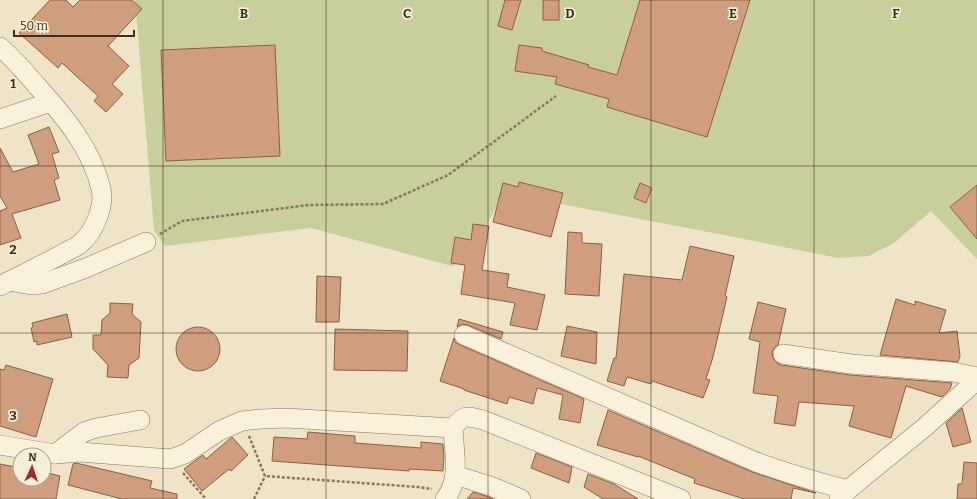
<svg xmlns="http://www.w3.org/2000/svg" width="977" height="499" font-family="Bitter,serif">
  <rect width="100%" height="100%" fill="#f0e4c8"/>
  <path fill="#c9cf9b" d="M135,0H977V259L931,211L894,243L869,256L838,258L724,235L503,193L471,257L452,266L311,228L165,246L154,230Z"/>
  <g fill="#cf9f7d" stroke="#8d5f41">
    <path d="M50,0H66L73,7L80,0H132L142,9L108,46L129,66L112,84L123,94L106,112L94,101L98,96L62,63L58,68L19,33Z"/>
    <path d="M505,0H521L512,30L498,26Z"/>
    <rect x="543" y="0" width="16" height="20"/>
    <path d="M640,0H750L707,137L607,107L609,99L555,84L557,77L515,71L519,45L542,48V51L589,65L588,67L617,75Z"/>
    <path d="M275,45L280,156L166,161L161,50Z"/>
    <path d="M49,127L59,152L52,154L59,178L54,180L60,200L12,214L21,238L0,245V211L7,208L0,196V148L13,172L39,164L28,135Z"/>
    <path d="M519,182L563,193L551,237L493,222L503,183L518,187Z"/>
    <path d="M640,183L652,188L646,203L634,198Z"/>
    <path d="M977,185V239L950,207Z"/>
    <path d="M473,224L489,226L482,270L509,274L507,287L545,295L537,330L510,325L515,303L461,294L465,265L451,263L455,237L471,240Z"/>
    <path d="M568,232L582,233V243L602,244L599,296L565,294Z"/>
    <path d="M690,246L734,256L725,296L727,297L713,357L706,379L710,380L703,398L652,381L651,384L627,377L624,386L607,381L614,358H616L624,274L682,280Z"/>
    <path d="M317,276L341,277L339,322H316Z"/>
    <path d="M896,299L915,305V301L946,310L939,333L957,331L960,356L958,362L880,355Z"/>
    <path d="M758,302L786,309L778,345L774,348L772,352L773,358L777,363L781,365L850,375L952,383L950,389L942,397L906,386L891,438L849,426L854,406L799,402L795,426L774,423L778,396L753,393L760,342L749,339Z"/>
    <path d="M110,303L133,304L132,314L141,322L139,358L129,365L128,378L107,377L108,365L93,349V335H101L102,320L110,313Z"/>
    <path d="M67,314L72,337L37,345V341L34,342L31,328L33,327L32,323Z"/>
    <path d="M459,319L503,332L501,339L468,325L462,324L457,327Z"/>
    <path d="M567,326L597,332L596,364L561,356Z"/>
    <circle cx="198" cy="349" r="22"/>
    <path d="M335,329L408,331L407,371L334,370Z"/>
    <path d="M454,338L455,342L460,345L584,399L580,423L559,419L563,395L537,388L533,404L509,397L507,404L464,390V389L440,381Z"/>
    <path d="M6,365L53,379L36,437L0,426V369L4,370Z"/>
    <path d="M962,408L971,442L953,447L946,423Z"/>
    <path d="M608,410L752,472L816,493L793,488L791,499H744L694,483L695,479L638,456V457L597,445Z"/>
    <path d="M308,432L355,436V443L421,448V442L443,444L444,456L443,471L409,469V471L272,461L274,437L307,439Z"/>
    <path d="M232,437L248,455L231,471L229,469L202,491L184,469L203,455L206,459Z"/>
    <path d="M536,453L572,467L569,483L531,468Z"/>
    <path d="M964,462L977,463V499H957L958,484H962Z"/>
    <path d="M76,463L152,481L150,488L177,494V499H122L68,485L73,464Z"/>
    <path d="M0,464L20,468V479H44V472L60,476L56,499H0Z"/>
    <path d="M588,474L614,484L638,499H603L584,487Z"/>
    <path d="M473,492L489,497L493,499H467Z"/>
  </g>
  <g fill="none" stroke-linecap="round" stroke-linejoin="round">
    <defs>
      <g id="minor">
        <path d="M0,47C14,59 26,73 38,87C64,116 92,149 101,189C105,206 94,232 81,243C76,248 68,250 62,254C42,265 21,275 0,286"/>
        <path d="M0,119L51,102"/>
        <path d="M9,281L31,285L42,284L86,268L146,242"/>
        <path d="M464,335L756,462C786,473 817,482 848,490"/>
        <path d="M783,354L851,364L953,372L977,377"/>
        <path d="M0,445L55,454L80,452L170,459L185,454L219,431L242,421L260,419L286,418L453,428"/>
        <path d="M55,454L84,432L96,428L140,420"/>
        <path d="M455,475L493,487L521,499"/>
        <path d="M839,497L925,427L977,380"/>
        <path d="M445,499C461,480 454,452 453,428C464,414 466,416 483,420L681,499"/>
      </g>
    </defs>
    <use href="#minor" stroke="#8d765c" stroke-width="20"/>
    <g stroke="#8d765c" stroke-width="2.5" stroke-dasharray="3 2" stroke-linecap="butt">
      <path d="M160,234L182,221L309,205L383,204L448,175L499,138L556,96"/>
      <path d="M249,436L265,476L418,487L432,489"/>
      <path d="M183,473L206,499"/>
      <path d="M254,499L265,476"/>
    </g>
    <use href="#minor" stroke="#faf1dc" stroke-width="19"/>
  </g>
  <path fill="none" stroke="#3d2e20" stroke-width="1" stroke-opacity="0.55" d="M163,0V499M326,0V499M488,0V499M651,0V499M814,0V499M0,166H977M0,333H977"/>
  <g font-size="13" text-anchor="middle" font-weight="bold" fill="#3d2e20" stroke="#f7eed8" stroke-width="3.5" stroke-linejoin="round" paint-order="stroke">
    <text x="244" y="18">B</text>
    <text x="407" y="18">C</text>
    <text x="570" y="18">D</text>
    <text x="733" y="18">E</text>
    <text x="896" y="18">F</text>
    <text x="13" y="88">1</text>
    <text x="13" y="254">2</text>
    <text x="13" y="420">3</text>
  </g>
  <g transform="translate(32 467) rotate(3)"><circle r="19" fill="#f7eed8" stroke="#ada18e"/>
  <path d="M0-3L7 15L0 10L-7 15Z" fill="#9e2a2b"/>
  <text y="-6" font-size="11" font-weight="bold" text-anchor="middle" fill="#3d2e20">N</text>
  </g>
  <path d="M14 30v6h120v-6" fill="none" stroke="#3d2e20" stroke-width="2"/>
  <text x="20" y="30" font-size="12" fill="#3d2e20" stroke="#f7eed8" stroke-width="3" paint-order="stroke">50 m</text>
</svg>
